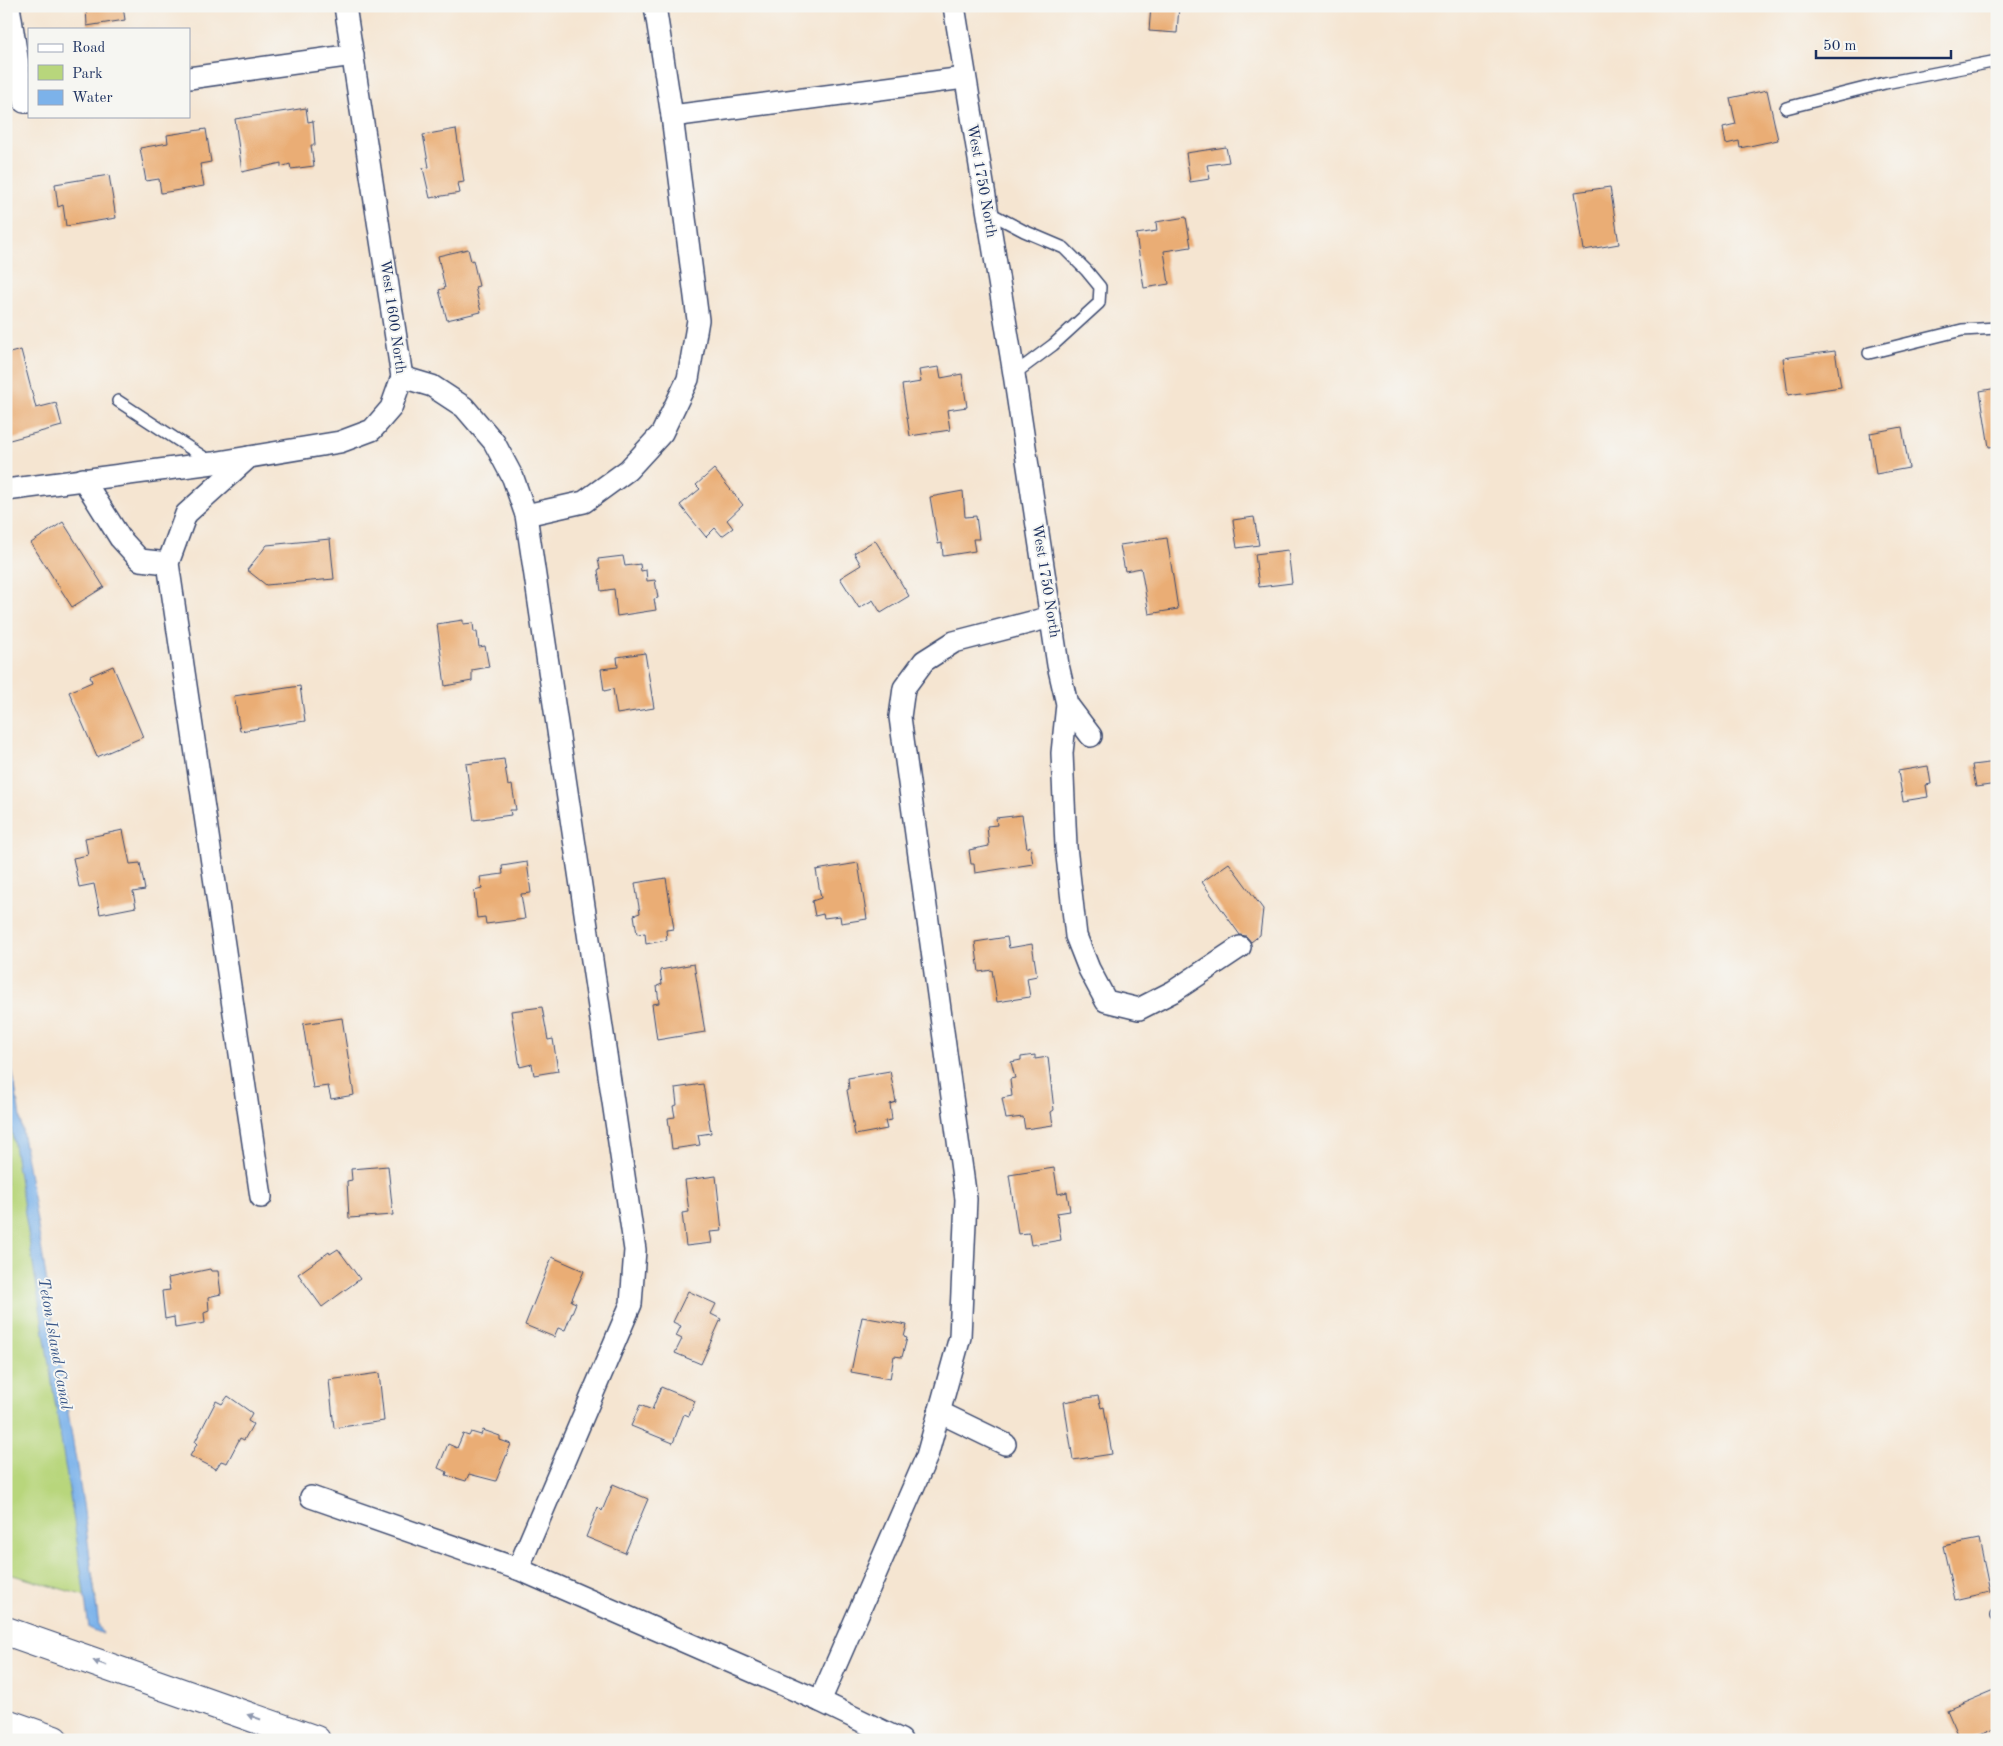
<svg xmlns="http://www.w3.org/2000/svg" width="2003" height="1746" font-family="'Old Standard TT',serif">
  <rect width="100%" height="100%" fill="#f6f6f2"/>
  <filter id="ink" filterUnits="userSpaceOnUse"><feTurbulence type="fractalNoise" baseFrequency=".02" numOctaves="2"/><feDisplacementMap in="SourceGraphic" scale="10" xChannelSelector="R" yChannelSelector="G"/><feConvolveMatrix kernelMatrix="1 2 1 2 8 2 1 2 1" color-interpolation-filters="sRGB"/></filter>
  <filter id="wash" filterUnits="userSpaceOnUse"><feTurbulence type="fractalNoise" baseFrequency=".0096" numOctaves="4" result="noise"/><feDisplacementMap in="SourceGraphic" scale="20" xChannelSelector="R" yChannelSelector="G"/><feGaussianBlur stdDeviation="1.12" result="paint"/><feColorMatrix in="noise" values="0 0 0 0 0 0 0 0 0 0 0 0 0 0 0 0 0 1.4 0 .05"/><feComposite in="paint" operator="in"/></filter>
  <g filter="url(#wash)">
    <rect width="100%" height="100%" fill="#f5e5d1"/>
    <path fill="#b8d67c" stroke="#6a826d" d="M6,1039L96,1599L6,1573Z"/>
    <path fill="#7cb2ea" stroke="#4c70a4" d="M6,1031L83,1504L99,1626L103,1634L89,1628L75,1527L6,1095Z"/>
    <g id="blocks">
      <g fill="#eaad74">
        <path d="M86,6H123L125,20L87,26Z"/>
        <path d="M1151,6H1179L1177,33L1149,31Z"/>
        <path d="M1767,90L1778,140L1740,148L1739,141L1726,144L1723,127L1736,124L1730,98Z"/>
        <path d="M306,108L308,122L313,121L315,145H311L314,166L291,169L290,164L281,167V163L242,172L235,119Z"/>
        <path d="M206,129L211,162L200,164L204,186L161,193L159,179L146,181L140,148L168,143L167,135Z"/>
        <path d="M456,129L464,182L458,183L460,193L430,198L423,168L429,167L423,135Z"/>
        <path d="M1226,147L1229,162L1207,165L1210,179L1190,182L1186,153Z"/>
        <path d="M109,175L116,218L66,226L63,205L58,207L55,184Z"/>
        <path d="M1610,187L1619,244L1584,250L1575,192Z"/>
        <path d="M1186,217L1191,247L1164,251L1169,284L1144,288L1136,234L1157,231L1156,222Z"/>
        <path d="M468,249L471,261L473,260L479,286L475,287L481,312L447,320L439,290L445,288L438,256Z"/>
        <path d="M21,350L36,408L56,403L62,426L6,441V354Z"/>
        <path d="M1835,351L1841,387L1788,395L1783,358Z"/>
        <path d="M939,367L941,378L962,374L967,407L947,410L950,430L910,436L902,385L921,382L919,370Z"/>
        <path d="M1997,388V446L1989,447L1980,391Z"/>
        <path d="M1902,427L1909,468L1876,474L1870,433Z"/>
        <path d="M714,469L743,505L727,520L733,528L722,536L715,528L706,537L680,505L700,489L696,485Z"/>
        <path d="M963,491L965,517L976,516L979,539H973L975,551L943,556L942,543L938,544L930,497Z"/>
        <path d="M1254,517L1259,545L1237,548L1233,520Z"/>
        <path d="M63,522L104,587L72,607L31,543Z"/>
        <path d="M1167,538L1178,609L1149,614L1141,568L1125,571L1120,545Z"/>
        <path d="M330,539L334,579L266,585L247,570L267,545Z"/>
        <path d="M875,540L909,596L881,613L873,600L859,608L840,578L861,565L854,553Z"/>
        <path d="M1288,550L1292,583L1259,587L1255,554Z"/>
        <path d="M623,556L625,566L640,564L641,571L646,570L647,581L655,580L658,598L654,599L656,610L617,616L614,589L601,591L598,570L600,569L598,559Z"/>
        <path d="M463,620V624L473,623L474,632H477L479,647L485,646L489,667L472,670V681L445,686L437,624Z"/>
        <path d="M645,653L654,708L617,714L613,689L604,691L601,669L618,667L617,657Z"/>
        <path d="M113,666L143,737L97,757L69,692L92,682L90,676Z"/>
        <path d="M300,686L305,721L240,731L234,696Z"/>
        <path d="M504,759L508,786L512,785L516,810H510L511,815L474,820L466,764Z"/>
        <path d="M1997,762V784L1976,787L1972,765Z"/>
        <path d="M1928,766L1931,784L1926,785L1928,797L1903,801L1898,771Z"/>
        <path d="M1022,815L1027,848L1030,846L1033,864L975,873L974,864H971L969,850L989,846L987,826L997,825L996,818Z"/>
        <path d="M123,830L130,864L140,863L145,890L133,892L136,907L100,914L94,884L79,887L73,858L88,855L85,838Z"/>
        <path d="M527,862L531,893L521,894L525,919L486,924L485,917L477,918L474,891L482,889L480,877L503,874L502,866Z"/>
        <path d="M858,863L867,919L841,923L840,916L824,918L823,914L815,916L812,901L821,898L816,870Z"/>
        <path d="M1229,863L1263,909L1260,935L1251,942L1246,936L1240,935L1202,882Z"/>
        <path d="M666,878L674,929L666,930L667,940L646,944L645,933L637,934L634,915L640,913L635,883Z"/>
        <path d="M1007,937L1009,948L1032,944L1037,976L1027,978L1030,997L997,1002L992,970L979,972L975,942Z"/>
        <path d="M694,964L705,1032L657,1040L652,1004L659,1003L657,986L662,984L660,970Z"/>
        <path d="M542,1007L548,1040L553,1039L558,1071L534,1075L532,1064L520,1067L511,1011Z"/>
        <path d="M342,1018L354,1095L331,1099L328,1086L313,1088L303,1024Z"/>
        <path d="M1035,1055V1059L1048,1057L1054,1110L1051,1112L1053,1125L1025,1129L1023,1117L1006,1119L1002,1098L1012,1096L1010,1079L1015,1078L1011,1062L1021,1060V1057Z"/>
        <path d="M890,1071L896,1102L890,1104L892,1120L885,1121L887,1129L855,1135L847,1090L849,1089L848,1078Z"/>
        <path d="M703,1084L711,1133L698,1135L700,1145L672,1149L668,1118L675,1117L673,1106L677,1105L675,1088Z"/>
        <path d="M388,1166L393,1215L349,1218L347,1181L352,1180L351,1169Z"/>
        <path d="M1054,1168L1058,1194L1067,1192L1070,1211L1057,1213L1061,1240L1031,1245L1029,1233L1018,1234L1009,1175Z"/>
        <path d="M716,1176L722,1231L710,1232L712,1243L686,1246L682,1213L689,1212L685,1180Z"/>
        <path d="M338,1249L360,1279L322,1307L298,1274L329,1252L330,1254Z"/>
        <path d="M552,1257L584,1271L571,1301L576,1303L565,1330L558,1328L554,1337L525,1325Z"/>
        <path d="M210,1269L211,1271H218L221,1294L208,1297L209,1311L204,1313L205,1323L175,1328L174,1317L165,1319L162,1291L170,1290L168,1278Z"/>
        <path d="M688,1291L716,1304L711,1314L721,1319L701,1364L675,1353L682,1339L676,1336L681,1326L673,1322Z"/>
        <path d="M862,1317L907,1325L904,1337L907,1338L902,1357L894,1356L890,1379L851,1372Z"/>
        <path d="M379,1373L384,1421L334,1428L329,1380Z"/>
        <path d="M661,1387L695,1401L689,1416L684,1414L673,1443L631,1426L640,1405L652,1410Z"/>
        <path d="M228,1396L252,1413L248,1421L253,1424L244,1440L240,1438L227,1463L221,1461L216,1469L190,1456L197,1444L195,1442L216,1401L222,1404Z"/>
        <path d="M1098,1396L1101,1408L1104,1407L1112,1454L1073,1460L1064,1402Z"/>
        <path d="M483,1430L500,1436V1440L511,1444L496,1481L469,1474L466,1481L446,1475L447,1472L438,1468L448,1444L457,1448L463,1434L469,1436L471,1432L481,1435Z"/>
        <path d="M613,1484L648,1499L625,1553L586,1537L598,1507L602,1511Z"/>
        <path d="M1979,1539L1990,1592L1955,1600L1943,1546Z"/>
        <path d="M1997,1689V1728L1968,1740H1960L1947,1710Z"/>
      </g>
    </g>
  </g>
  <g filter="url(#ink)">
    <use href="#blocks" fill-opacity="0" stroke="#3c4a6f" stroke-width="1"/>
    <g fill="none" stroke-linecap="round" stroke-linejoin="round">
      <defs>
        <g id="lane">
          <path d="M1786,108L1885,83L1997,61"/>
          <path d="M986,211L1024,231L1064,248L1086,270L1100,287L1099,303L1053,345L1014,374"/>
          <path d="M1869,353L1962,330L1997,328"/>
          <path d="M118,401L211,462"/>
          <path d="M1996,1615H1997"/>
        </g>
        <g id="street">
          <path d="M9,6L24,102H29"/>
          <path d="M954,6L1014,374L1058,665L1067,704L1062,753L1066,847L1076,936L1089,969L1106,1001L1139,1009L1174,991L1240,947"/>
          <path d="M189,78L353,55"/>
          <path d="M672,116L964,78"/>
          <path d="M402,377L432,386L464,407L494,442L513,478L526,515L635,1250L631,1304L518,1569"/>
          <path d="M249,457L186,514L168,563L261,1197"/>
          <path d="M83,479L120,538L140,560L168,563"/>
          <path d="M6,490L213,463L340,442L372,430L391,408L402,377L345,6"/>
          <path d="M526,515L584,502L628,470L662,433L688,379L698,320L672,116L655,6"/>
          <path d="M1067,704L1091,736"/>
          <path d="M939,1412L1005,1444"/>
          <path d="M311,1497L518,1569L820,1701L901,1740"/>
          <path d="M820,1701L927,1456L960,1337L966,1199L900,717L904,688L924,661L954,642L1051,617"/>
        </g>
        <g id="highway">
          <path d="M6,1631L316,1740"/>
          <path d="M6,1723L54,1740"/>
        </g>
      </defs>
      <use href="#lane" stroke="#3c4a6f" stroke-width="14"/>
      <use href="#street" stroke="#3c4a6f" stroke-width="24"/>
      <use href="#highway" stroke="#3c4a6f" stroke-width="30"/>
      <use href="#lane" stroke="#fff" stroke-width="11"/>
      <use href="#street" stroke="#fff" stroke-width="21"/>
      <use href="#highway" stroke="#fff" stroke-width="28"/>
    </g>
    <defs><path id="oneway-solid" d="M-6-.8H1V-3.2L6.5 0L1 3.2V.8H-6Z" transform="scale(1.25)"/></defs>
    <g fill="#8d97ae">
      <use href="#oneway-solid" transform="translate(100 1663) rotate(-161)"/>
      <use href="#oneway-solid" transform="translate(254 1717) rotate(-161)"/>
    </g>
  </g>
  <g text-anchor="middle" dominant-baseline="central" stroke-width="4" stroke-linejoin="round" paint-order="stroke">
    <g font-size="15" fill="#1b2f5e" stroke="#f6f6f2">
      <text transform="translate(981 181) rotate(80)">West 1750 North</text>
      <text transform="translate(392 317) rotate(82)">West 1600 North</text>
      <text transform="translate(1045 581) rotate(81)">West 1750 North</text>
    </g>
    <g font-size="16" font-style="italic" fill="#385688" stroke="#f6f6f2">
      <text transform="translate(54 1344) rotate(80)">Teton Island Canal</text>
    </g>
  </g>
  <rect width="2003" height="1746" fill="none" stroke="#f6f6f2" stroke-width="25"/>
  <rect x="28" y="28" width="162" height="90" fill="#f6f6f2" stroke="#9ea6b7"/>
  <rect x="38" y="44" width="25" height="8" fill="#ffffff" stroke="#9ea6b7"/>
  <text x="72" y="52" font-size="15" fill="#1b2f5e">Road</text>
  <rect x="38" y="65" width="25" height="15" fill="#b8d67c" stroke="#9ea6b7"/>
  <text x="72" y="78" font-size="15" fill="#1b2f5e">Park</text>
  <rect x="38" y="90" width="25" height="15" fill="#7cb2ea" stroke="#9ea6b7"/>
  <text x="72" y="102" font-size="15" fill="#1b2f5e">Water</text>
  <path d="M1816 50v8h135v-8" fill="none" stroke="#1b2f5e" stroke-width="2.5"/>
  <text x="1823" y="50" font-size="15" fill="#1b2f5e" stroke="#f6f6f2" stroke-width="4" paint-order="stroke">50 m</text>
</svg>
